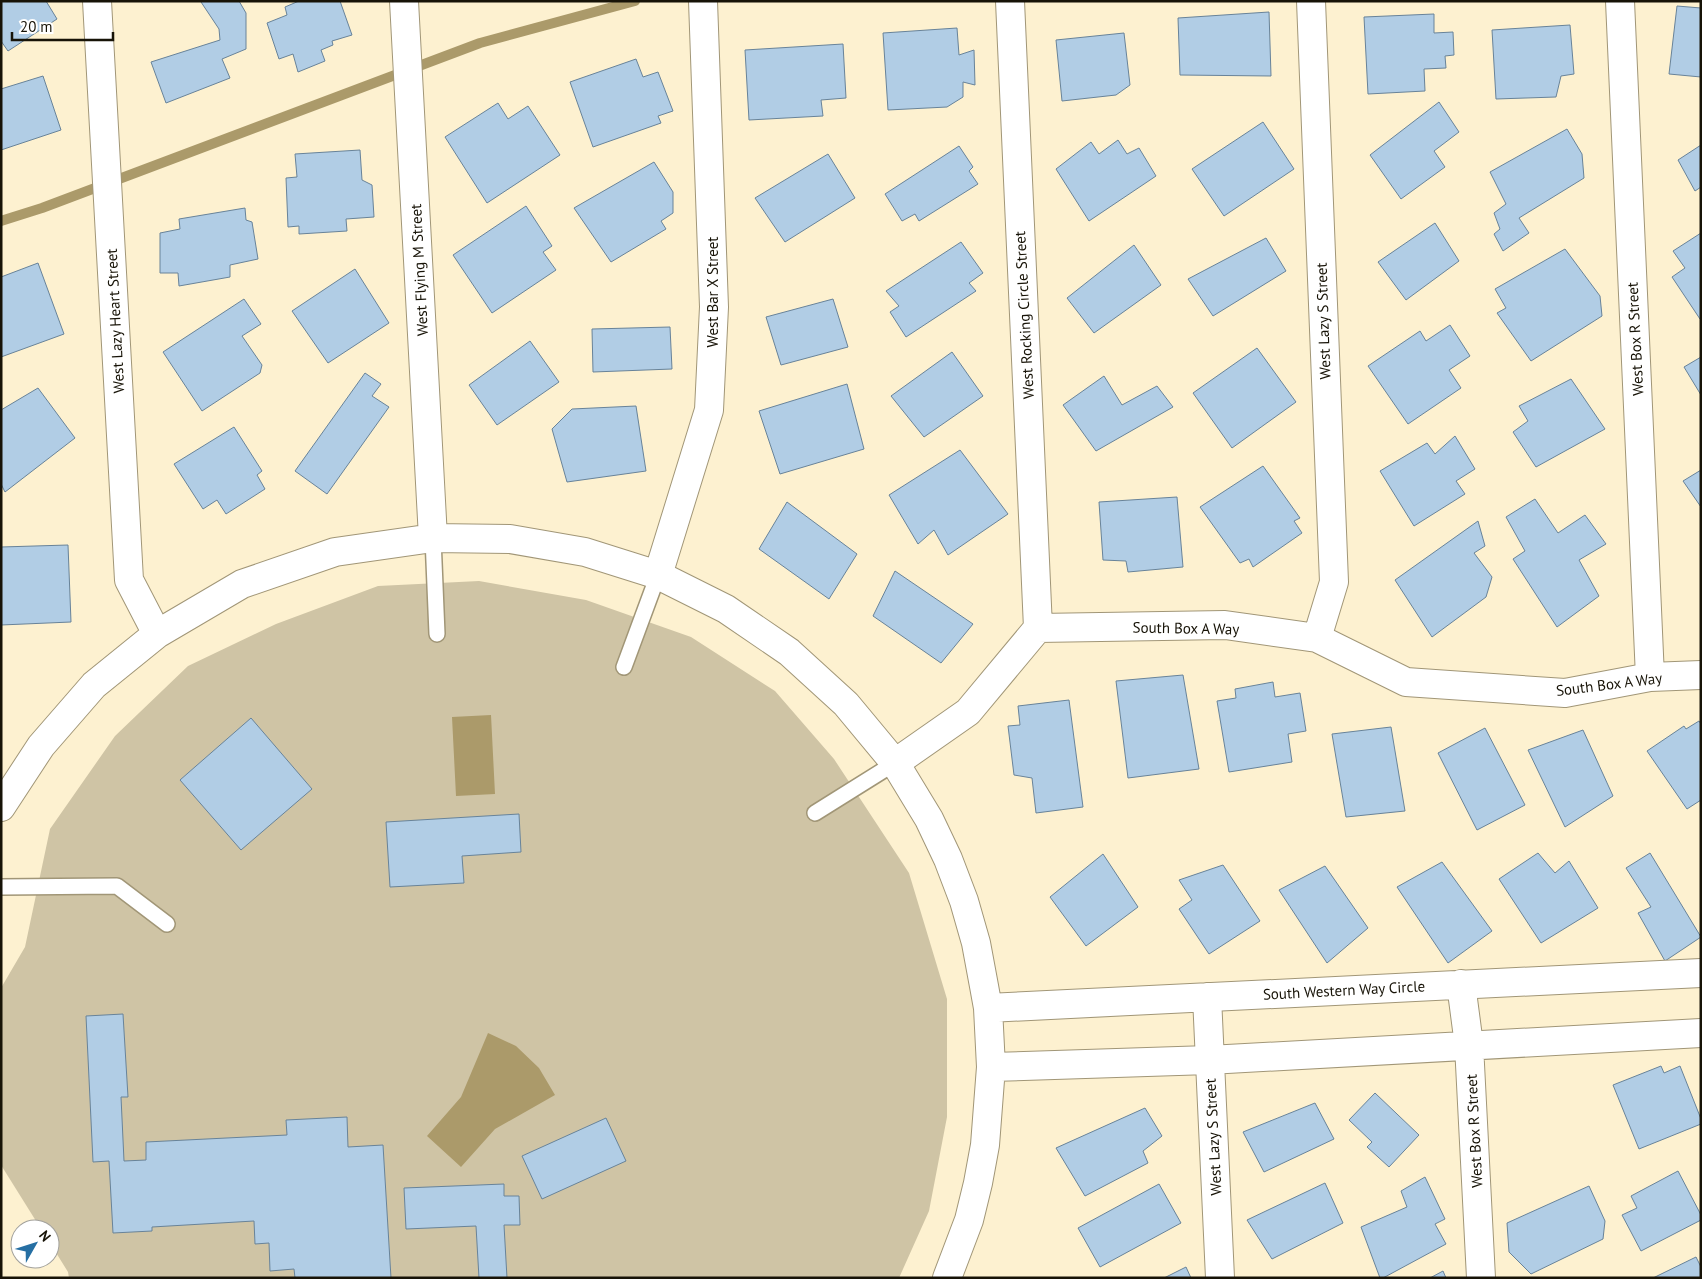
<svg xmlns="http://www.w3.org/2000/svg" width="1702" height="1279" font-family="'PT Sans',sans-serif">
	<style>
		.green { fill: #cfc4a5 }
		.water { fill: #ab9a6a }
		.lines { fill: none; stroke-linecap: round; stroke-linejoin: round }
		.stream { stroke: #ab9a6a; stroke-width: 10 }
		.building { fill: #b1cde5; stroke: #688399 }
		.lane-casing { stroke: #a19677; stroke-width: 18 }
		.street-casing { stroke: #a19677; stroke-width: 30 }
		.lane { stroke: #fff; stroke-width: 15 }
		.street { stroke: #fff; stroke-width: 28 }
		.labels { text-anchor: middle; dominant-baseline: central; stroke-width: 4.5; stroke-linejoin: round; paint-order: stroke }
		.street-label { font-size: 15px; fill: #171307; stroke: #fff }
	</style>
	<rect width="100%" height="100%" fill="#fdf1d0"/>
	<path class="green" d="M479 581 586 600 691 637 775 691 834 759 909 873 947 999V1117L929 1211 899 1278H69L68 1272 50 1243V1229H41L1 1165V988L25 947 50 829 115 736 188 666 276 624 378 586Z"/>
	<path class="water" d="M491 715 495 794 456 796 452 717Z
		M488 1033 516 1046 539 1068 555 1095 495 1129 461 1167 427 1136 461 1097Z"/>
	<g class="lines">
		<path class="stream" d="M1 221 42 208 480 43 635 1"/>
	</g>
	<path class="building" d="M1 1H46L57 19 8 51 1 41Z
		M202 1H239L246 13V49L222 59 230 78 166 103 151 62 220 40 219 29 201 2Z
		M299 1H340L352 35 332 41 333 45 321 50 325 61 298 72 293 54 279 59 267 23 287 15 285 7Z
		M1677 6 1701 8V77L1669 74Z
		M1269 12 1271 76 1180 75 1178 18Z
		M1434 14V33L1453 32 1454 55 1445 56 1446 68 1424 69 1425 91 1368 94 1364 17Z
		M1570 25 1574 74 1561 76 1556 97 1496 99 1492 30Z
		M957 28 959 55 974 50 975 85 963 82V97L947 107 888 110 883 33Z
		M1124 33 1130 85 1116 95 1062 101 1056 40Z
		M843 44 846 98 821 100 823 116 749 120 745 50Z
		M636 59 643 77 658 72 673 111 658 116 661 123 593 147 570 82Z
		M43 76 61 130 1 150V89Z
		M1439 102 1459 132 1434 151 1445 167 1401 199 1370 155Z
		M498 103 508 119 528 106 560 155 487 203 445 137Z
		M1263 122 1294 169 1224 216 1192 169Z
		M1567 129 1582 154 1584 178 1519 218 1529 233 1503 251 1494 234 1500 229 1494 213 1506 204 1490 172Z
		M1118 140 1127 154 1139 148 1156 176 1089 221 1056 169 1091 142 1099 154Z
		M1701 145V187L1695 191 1678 160Z
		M959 146 973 167 969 171 978 184 919 221 915 214 902 221 885 194Z
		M360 150 362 180 372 185 374 217 346 219 347 231 299 234V226L288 227 286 178 297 177 295 154Z
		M828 154 855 198 785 242 755 198Z
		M654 162 673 192V213L661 221 666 229 611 262 574 208Z
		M526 206 552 246 543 252 556 270 492 313 453 255Z
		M245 208 246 220 252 222 258 259 230 265V277L179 286 178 273H160V233L180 229 179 219Z
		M1435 223 1459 261 1406 300 1378 262Z
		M1701 233V319H1700L1672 277 1685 268 1673 251Z
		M1266 238 1286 271 1213 316 1188 279Z
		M961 242 983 273 969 283 976 291 906 337 890 312 899 306 886 291Z
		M1134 245 1161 285 1094 333 1067 298Z
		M1565 249 1600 296 1602 316 1531 361 1497 313 1506 308 1495 289Z
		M38 263 64 334 1 357V277Z
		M355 269 389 323 328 363 292 311Z
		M244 299 261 324 242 336 262 365 260 373 202 411 163 352Z
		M833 299 848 347 781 365 766 317Z
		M1450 325 1470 356 1449 370 1461 388 1408 424 1368 366 1420 331 1426 341Z
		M670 327 672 369 593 372 592 329Z
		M530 341 559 382 497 425 469 385Z
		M1257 348 1296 402 1232 448 1193 393Z
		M952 352 983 396 924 437 891 396Z
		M1701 357V395L1684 367Z
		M365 373 381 384 372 396 389 407 327 494 295 471Z
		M1104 376 1122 405 1157 386 1173 407 1096 451 1063 405Z
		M1571 379 1605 429 1536 467 1513 432 1528 421 1519 406Z
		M847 384 864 449 780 474 759 411Z
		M38 388 75 438 5 492 1 484V410Z
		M636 406 646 471 567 482 552 429 572 409Z
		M234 427 262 471 257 475 265 489 226 514 217 500 203 509 174 464Z
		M1455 436 1475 469 1456 481 1465 494 1414 526 1380 471 1427 443 1435 454Z
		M960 450 1008 514 948 555 934 530 918 544 889 495Z
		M1263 466 1300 518 1294 521 1302 533 1253 567 1249 559 1240 563 1200 507Z
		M1701 470V507L1683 481Z
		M1177 497 1183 567 1128 572 1126 561 1103 560 1099 502Z
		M1535 499 1558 533 1585 515 1606 544 1579 560 1599 596 1557 627 1513 559 1525 551 1506 517Z
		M787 502 857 554 829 599 759 549Z
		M1478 521 1485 546 1474 553 1492 577 1486 597 1432 637 1395 580Z
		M68 545 71 622 1 625V547Z
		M895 571 973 624 941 663 873 616Z
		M1183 675 1199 769 1128 778 1116 681Z
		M1273 682 1275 697 1300 693 1306 731 1288 734 1292 762 1229 772 1217 701 1236 698 1235 689Z
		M1069 700 1083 807 1036 813 1032 778 1014 775 1008 726 1020 725 1018 706Z
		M251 718 312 789 241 850 180 780Z
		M1699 721 1701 724V800L1687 809 1647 751 1684 726 1686 729Z
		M1391 727 1405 811 1346 817 1332 734Z
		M1485 728 1525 805 1477 830 1438 753Z
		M1583 730 1613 796 1565 827 1528 750Z
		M519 814 521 852 462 856 464 883 390 887 386 822Z
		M1538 853 1555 873 1569 861 1598 908 1541 943 1499 879Z
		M1650 853 1701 937 1665 961 1638 913 1651 907 1626 868Z
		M1103 854 1138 907 1086 946 1050 897Z
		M1442 862 1492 931 1448 963 1397 887Z
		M1223 865 1260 921 1209 954 1179 909 1192 900 1179 880Z
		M1325 866 1368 928 1327 963 1279 890Z
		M123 1014 128 1097H121L124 1161 146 1160V1142L287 1135 286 1120 347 1117 348 1147 383 1145 391 1278H295L294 1269 270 1271 269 1243 255 1244 254 1221 152 1227V1231L113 1233 109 1161 93 1162 86 1016Z
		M1661 1066 1664 1073 1680 1066 1701 1119V1124L1639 1149 1613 1085Z
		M1375 1093 1419 1135 1389 1167 1367 1147 1372 1142 1349 1120Z
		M1315 1103 1334 1139 1264 1172 1243 1132Z
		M1145 1108 1162 1136 1143 1151 1148 1163 1085 1196 1056 1148Z
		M606 1118 626 1161 542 1199 522 1156Z
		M1678 1171 1701 1215V1220L1641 1251 1622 1215 1637 1208 1631 1196Z
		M1425 1177 1445 1219 1435 1224 1446 1244 1383 1278H1380L1361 1227 1407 1207 1401 1191Z
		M1325 1183 1343 1223 1272 1259 1247 1220Z
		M504 1184V1196H519L520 1225H504L507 1278H479L476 1226 406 1229 404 1188Z
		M1159 1184 1181 1223 1100 1267 1078 1228Z
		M1589 1186 1605 1221 1603 1239 1531 1274 1509 1252 1507 1223Z
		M1696 1257 1701 1267V1278H1653Z
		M1186 1267 1191 1278H1164Z
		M1443 1271 1446 1278H1430Z"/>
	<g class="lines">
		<g class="lane-casing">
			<path id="lane" d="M433 538 437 634
				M624 667 658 575
				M815 813 895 763
				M1 887 117 886 167 924"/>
		</g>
		<g class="street-casing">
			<path id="street" d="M97 1 129 580 157 634
				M404 1 433 538
				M1010 1 1038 628
				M1311 1 1334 582 1317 638
				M1620 1 1650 677
				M658 575 709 410 714 307 703 1
				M895 763 968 712 1038 628 1225 625 1317 638 1406 682 1565 693 1650 677 1701 675
				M1 807 41 746 94 685 157 634 242 584 335 552 433 538 510 539 585 552 658 575 726 609 789 652 846 704 895 763 929 819 948 859 964 901 976 943 984 986 988 1008 991 1067 985 1145 978 1183 969 1220 947 1278
				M1461 984 1469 1045 1481 1278
				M1207 997 1220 1278
				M988 1008 1701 973
				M991 1067 1209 1060 1701 1033"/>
		</g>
		<use href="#lane" class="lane"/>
		<use href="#street" class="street"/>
	</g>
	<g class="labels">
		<g class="street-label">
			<text transform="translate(419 270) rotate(-93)">West Flying M Street</text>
			<text transform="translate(712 292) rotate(-90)">West Bar X Street</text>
			<text transform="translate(1024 315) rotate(-93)">West Rocking Circle Street</text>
			<text transform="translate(115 321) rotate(-93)">West Lazy Heart Street</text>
			<text transform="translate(1323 321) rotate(-92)">West Lazy S Street</text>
			<text transform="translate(1635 339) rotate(-93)">West Box R Street</text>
			<text transform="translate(1186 628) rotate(1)">South Box A Way</text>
			<text transform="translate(1609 684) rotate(-7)">South Box A Way</text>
			<text transform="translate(1344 990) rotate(-3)">South Western Way Circle</text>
			<text transform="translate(1474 1131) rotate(-93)">West Box R Street</text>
			<text transform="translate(1213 1137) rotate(-93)">West Lazy S Street</text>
		</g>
	</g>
	<rect width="1702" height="1279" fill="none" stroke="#171307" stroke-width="5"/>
	<g transform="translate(35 1244) rotate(51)"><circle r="24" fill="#ffffff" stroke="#a2a19c"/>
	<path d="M0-4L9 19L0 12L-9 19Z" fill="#266fa3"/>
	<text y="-8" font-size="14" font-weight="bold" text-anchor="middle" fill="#171307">N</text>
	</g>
	<path d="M12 32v8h101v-8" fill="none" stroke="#171307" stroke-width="2.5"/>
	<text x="20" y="32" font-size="15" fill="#171307" stroke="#ffffff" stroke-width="4" paint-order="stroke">20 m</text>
</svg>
